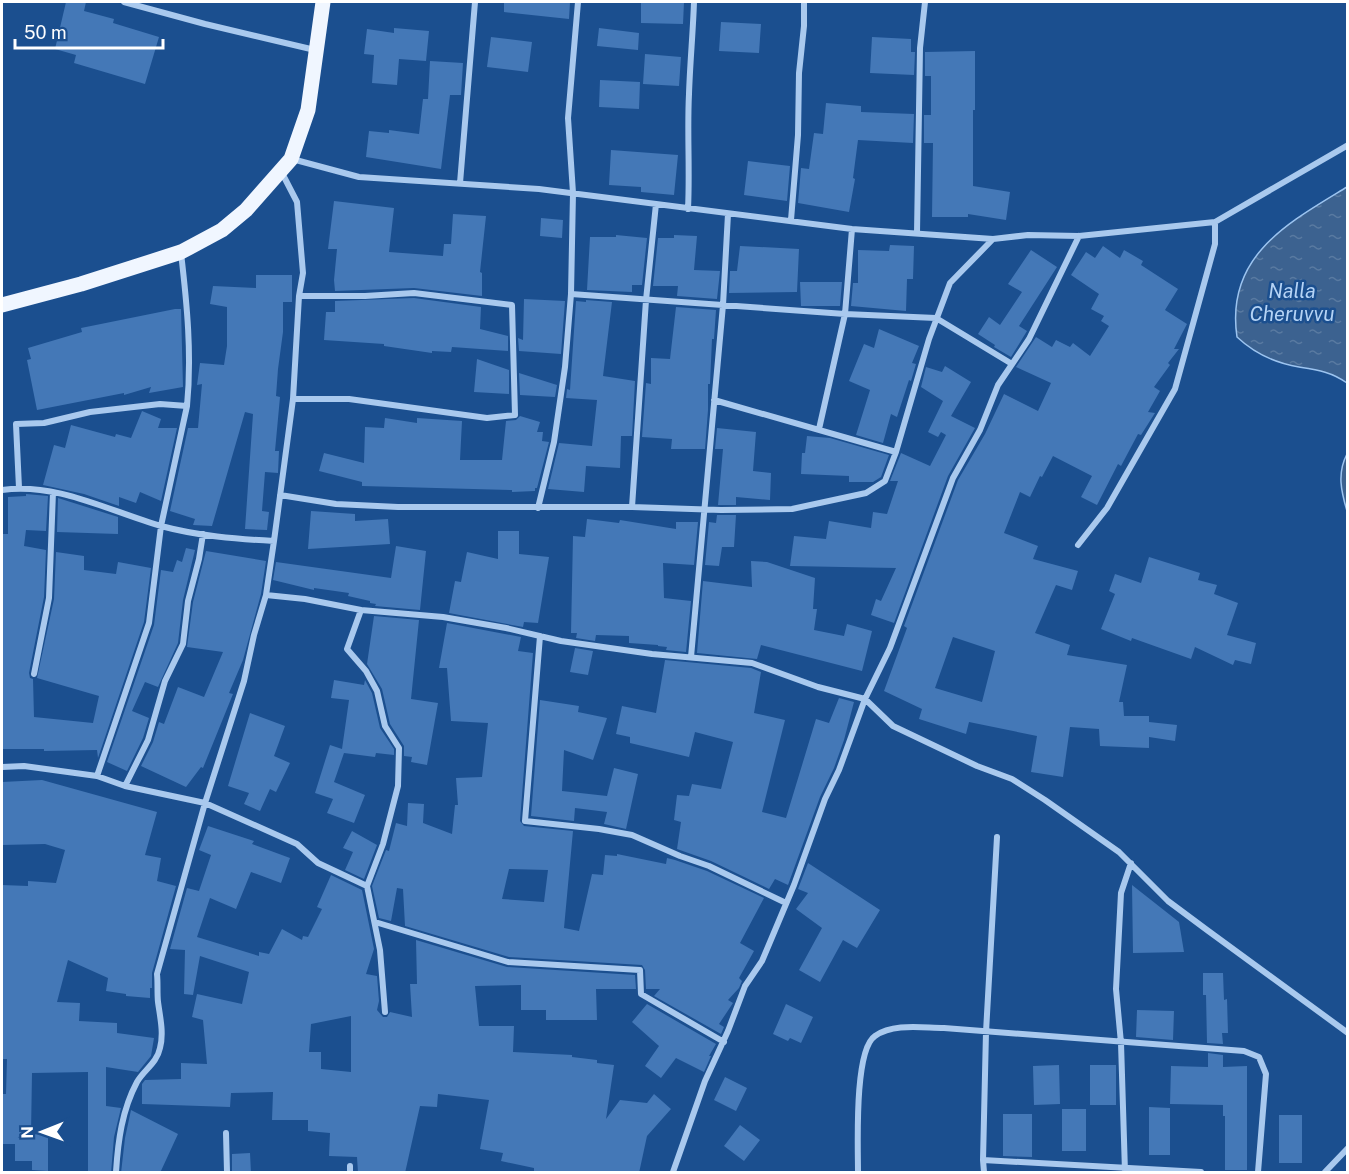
<svg xmlns="http://www.w3.org/2000/svg" width="1349" height="1174" font-family="'Public Sans',sans-serif">
	<style>
		.water { fill: url(#water-ripples); stroke: #9cc4f0; stroke-width: 1.5 }
		.building { fill: #4478b7; fill-rule: evenodd }
		.lines { fill: none; stroke-linecap: round; stroke-linejoin: round }
		.minor { stroke: #a9c9ee; stroke-width: 6 }
		.primary { stroke: #f0f6ff; stroke-width: 15 }
		.labels { text-anchor: middle; dominant-baseline: central; stroke-width: 5; stroke-linejoin: round; paint-order: stroke }
		.water-label { font-size: 20px; font-style: italic; fill: #b5d3f5; stroke: #1b4f8f }
	</style>
	<defs>
		<pattern id="water-ripples" width="26" height="14" patternUnits="userSpaceOnUse" patternTransform="scale(1.5)"><rect width="26" height="14" fill="#3c6290"/><path d="M2 4q2-2 4 0t4 0M15 11q2-2 4 0t4 0" fill="none" stroke="#597aa1"/></pattern>
	</defs>
	<rect width="100%" height="100%" fill="#1b4f8f"/>
	<path class="water" d="M1347 187V383C1332 372 1318 370 1299 367 1275 363 1254 353 1237 337 1225 256 1288 223 1347 187Z
		M1347 454V511C1341 491 1337 473 1347 454Z"/>
	<path class="building" d="M66 2H86L84 11 114 19 113 23 159 37 145 84 74 63 76 55 55 49Z
		M504 2H570L569 19 504 12Z
		M641 2H684L683 24 641 23Z
		M721 22 761 24 759 53 719 51Z
		M394 28 429 31 426 61 399 59 397 85 372 83 374 55 364 54 367 29 394 33Z
		M599 28 639 33 638 50 597 46Z
		M491 37 532 42 528 72 487 67Z
		M872 37 911 39V52H915L914 75 870 73Z
		M975 51V110H973V186L1010 192 1006 220 968 214V217H932L933 143H924V115H931V76H925V52Z
		M645 54 681 57 679 86 643 84Z
		M430 61 463 63 461 95H450L441 169 366 157 369 131 389 133V130L419 134 423 99H428Z
		M600 80 640 82 639 109 599 107Z
		M826 103 861 106V112L914 114 913 143 858 140 853 178 855 179 849 212 798 203 801 168 809 169 814 133 823 134Z
		M611 150 678 155 674 195 641 192V187L609 185Z
		M748 161 790 166 787 201 744 195Z
		M334 201 394 208 389 252 443 256 444 244H451L453 214 486 216 480 272 482 273V296L414 288 335 291 334 280 337 249H328Z
		M541 218 563 220 562 238 540 236Z
		M616 235 647 238 642 285H632V292L587 290 590 237H616Z
		M674 235 697 236 694 270 720 271 717 299 677 296 678 286H653L658 238H674Z
		M890 245 914 246 913 279H907L906 311 851 306 853 283H858V250L889 251Z
		M740 246 799 249 797 292 729 293 730 271H737Z
		M1103 246 1120 258 1124 250 1143 261 1141 265 1178 289 1165 310 1187 324 1174 349H1179L1168 363 1170 365 1154 387 1160 391 1148 412 1155 413 1141 435 1138 434 1121 466 1118 464 1097 505 1081 497 1092 476 1053 456 1042 477 1040 476 1030 497 1020 492 1004 533 1038 546 1033 559 1078 571 1072 590 1056 585 1035 633 1070 645 1067 655 1127 665 1119 702H1123L1124 716H1149V722L1177 725 1175 741 1149 737V748L1100 746 1099 729 1070 727 1063 777 1031 772 1037 736 969 722 966 734 919 719 922 709 884 691 907 628 904 626 958 480 985 434 1004 394 1038 411 1051 383 1016 367 1036 337 1052 347 1056 340 1070 347 1073 343 1090 356 1109 326 1101 321 1104 316 1091 309 1099 294 1071 275 1086 252 1095 258ZM953 637 995 651 982 702 935 688Z
		M1031 250 1057 267 1019 326 1027 331 1011 357 994 347 995 345 978 334 989 317 1000 325 1022 292 1008 284Z
		M256 275H292V302H283V332L278 369 276 396 280 397 275 451H279L278 473 265 472 262 511 269 512 267 530 245 529 253 414 245 412 212 526 193 525 195 519 170 511 188 428H198L202 384 197 385 200 363 224 365 227 346V307L210 304 213 286 256 288Z
		M800 282H842L840 306H801Z
		M414 298 481 307 480 329 508 336V351L452 347 451 352 432 351V353L384 346V344L324 340 326 312H335V301Z
		M524 299 565 301 561 354 519 351 518 338 523 340Z
		M586 300 612 302 603 376 635 381 632 436H621L620 468 586 466 584 492 548 489 559 443 592 446 597 400 566 398 567 389 570 390 576 301 586 302Z
		M676 307 716 310 714 339H712L710 384H708V410L705 449H671L672 439 642 437 646 383 651 384V358L670 359Z
		M175 309H181L183 387 149 393 151 387 124 395V393L37 410 27 360 31 359 28 348 82 332 81 328Z
		M879 329 919 346 912 363 916 364 911 381 909 380 897 417 891 414 883 443 856 435 870 390 849 381 864 344 874 348Z
		M477 359 509 370V394L474 392Z
		M945 366 971 382 951 416 975 428 948 476 894 623 871 615 876 599 881 601 896 568 790 566 794 536 826 539 829 521 871 528 873 512 887 514 898 481H890L901 453 930 466 946 435 941 432 938 437 928 432 943 401 921 387 926 367 942 372Z
		M519 373 557 385 555 397 520 395Z
		M142 411 161 419 158 428H177L161 501 140 492 136 503 119 497V506L84 494 43 485 54 445 65 448 71 425 115 437 116 434 131 438Z
		M520 416 540 422 537 432H543L542 441 549 442 537 488H535V491L512 492V490L362 486V482L319 471 324 453 364 463 365 427 384 428 385 418 417 423V418L462 421 460 460H502L506 421 516 420Z
		M717 428 756 432 753 471 771 473 770 500 736 497V505H718L723 449H715Z
		M807 436 830 438 889 455 881 477 873 482H849V476L801 474 802 453H805Z
		M26 494 48 496 46 531 26 530 24 546 46 550 44 597 29 673 30 678 33 679 34 717 93 723 99 696 37 678 54 599 56 552 84 556V570L116 574 118 562 151 568 144 622 98 758 97 750 44 751V749H2V534H8V497L26 496Z
		M58 498 118 517V534L57 532Z
		M311 511 355 514V521L388 519 390 544 308 549Z
		M717 515H736L734 547H722L719 566 705 565 709 522 716 523Z
		M587 519 619 523 620 520 676 529V522H698L694 565 663 563 664 598 691 601 686 652 666 650 667 647 658 646V645L629 643V636L596 635 595 641 576 638 577 633H571L573 536 585 537Z
		M498 531H519V554L549 557 538 623 524 622 523 627 449 613 455 581 461 582 467 552 498 559Z
		M396 546 426 551 420 610 375 606 376 604 370 603V601L348 596 349 593 314 588V590L273 580 276 562 391 578Z
		M186 548 195 550 183 600 178 643 158 687 145 682 132 711 149 718 143 738 127 771 107 762 154 625 161 570 173 572 177 560 182 562Z
		M206 551 266 561 261 594 243 660 229 693 233 694 203 768 201 767 186 787 141 766 153 742 159 722 164 724 178 687 204 697 223 652 187 647 193 602Z
		M1149 557 1200 573 1198 580 1217 585 1214 594 1238 603 1227 635 1256 643 1251 664 1235 660 1233 665 1195 647 1191 659 1132 638 1131 641 1101 629 1115 594 1109 591 1115 574 1141 583Z
		M751 561 767 562 815 578 813 609H817L814 630 844 636 847 624 872 631 862 671 761 645 757 659 697 653 703 581 752 587Z
		M374 616 419 620 411 699 438 703 427 765 411 762 412 757 404 756V746L390 724 382 689 367 664Z
		M447 623 521 637 518 651 533 653 520 821 524 826 573 831 564 928 579 931 592 874 603 875 605 855 617 856V854L666 864 667 858 675 860 707 871 764 898 740 943 754 951 739 978 742 981 739 988 728 1000 733 1003 719 1024 724 1027 721 1034 654 996 660 989H646L645 970 642 965 509 957 405 926 403 889 397 888 391 921 379 918 372 886 386 850 389 851 396 823 407 826 408 803 424 804 423 823 452 834 455 805H458L456 778 482 777 488 723 451 721 447 668H439ZM509 869 548 870 544 902 502 899Z
		M575 648 593 651 588 675 570 672Z
		M665 660 751 668 761 672 754 713 785 720 762 812 786 818 816 719 829 723 839 698 854 702 844 740 834 768 820 797 788 885 775 879 769 889 711 861 677 849 681 822 674 820 677 795 689 796 692 784 721 789 733 742 695 732 689 757 630 743V737L616 734 622 706 656 713Z
		M334 680 364 685 365 680 372 693 380 728 394 749V755L376 753 375 757 344 753 334 782 365 795 354 823 327 813 333 799 315 793 330 745 342 749 349 700 331 698Z
		M540 700 579 706 578 712 607 718 593 760 564 750 562 791 607 796 614 768 638 774 626 829 604 824 607 812 575 808 574 821 531 816Z
		M250 713 285 726 274 756 290 763 276 792 270 789 260 811 244 804 249 793 228 786Z
		M42 780 157 812 145 855 161 858 157 881 176 886 152 973V988H150V998L126 996V994L106 991 108 978 68 960 57 1002 80 1003 79 1021 117 1023V1033L154 1038 151 1056 138 1072 106 1067V1106L121 1108 114 1137 111 1173H88V1072L32 1073 31 1134 48 1135V1171L32 1170V1161H15V1144H2V1094H6L7 1059H2V885L28 886V881L56 883 65 850 45 844 2 845V782Z
		M208 826 254 841 252 844 290 858 281 883 251 872 236 909 210 898 197 937 259 956V952L269 954 282 929 302 940 303 936 308 937 322 909 317 907 331 875 362 890 374 949 366 974 377 976 379 1001 377 1010 383 1017H387L390 1012 412 1017 410 984H417L416 940 507 967 635 975 636 989H596L597 1020H546V1010H521V985L475 986 479 1026H514L513 1052 572 1055V1057L597 1060V1063L614 1065 606 1119 620 1100 647 1103 654 1094 671 1109 647 1136 639 1173H534V1168L501 1161 503 1153 480 1149 489 1100 438 1094 437 1107 420 1106 405 1173H358L357 1157 329 1156 330 1133 308 1131V1120H272L273 1092 231 1093 230 1107 142 1104V1084L145 1080 181 1079V1063L207 1064 203 1020 192 1017 197 994 242 1004 249 972 200 956 193 995 184 994 185 950 170 949 187 888 199 891 211 855 199 850ZM351 1016V1072L321 1069V1052H309L311 1024Z
		M352 831 377 845 364 879 345 870 353 852 343 848Z
		M808 863 880 910 857 948 843 940 820 982 799 970 822 928 796 909 808 893 798 889Z
		M1132 885 1179 922 1184 952 1133 953Z
		M1203 973H1223L1224 1000 1227 999 1228 1033H1222L1223 1044 1207 1043 1206 995H1203Z
		M647 1004 716 1044 709 1056H711L704 1072 676 1058 661 1078 645 1066 659 1046 632 1022Z
		M786 1004 813 1017 801 1043 790 1038 788 1041 773 1034Z
		M1137 1010 1174 1011 1173 1040 1136 1037Z
		M1208 1053 1223 1055V1067L1247 1066V1170H1225V1116H1223V1105L1170 1104 1171 1066 1208 1067Z
		M1059 1065 1060 1104 1034 1105 1033 1066Z
		M1090 1065H1116V1105H1090Z
		M725 1077 747 1088 736 1111 714 1100Z
		M1149 1107 1170 1108V1155H1149Z
		M1062 1109H1086V1151H1062Z
		M131 1110 178 1134 160 1173H121L125 1138Z
		M1003 1114H1032V1157L1003 1156Z
		M1279 1115H1302V1163H1279Z
		M740 1125 760 1140 744 1161 724 1146Z
		M250 1153 251 1173H232V1154Z"/>
	<g class="lines">
		<path class="minor" d="M124 2 205 24 315 50
			M292 159 359 177 539 189 852 229 993 239
			M460 183 475 2
			M688 209C690 170 687 132 689 94 690 63 693 32 694 2
			M791 220 798 135 799 73 804 26V2
			M917 233 920 48 925 2
			M571 294 845 314 936 318 1012 364
			M293 399H349L487 418 515 415 512 305 414 293 365 296H299
			M714 400 896 452
			M819 429 845 314 852 229
			M19 488 16 424 44 423 90 412 160 404 187 406C192 355 187 304 181 253
			M2 490C56 482 109 511 161 526 198 536 236 539 274 541L266 595
			M280 495 336 504 398 507H632L721 510 792 509 866 493 885 481 896 452 929 339 950 283 993 239 1028 235 1079 236 1215 222 1348 145
			M632 507 646 300 656 204
			M538 508 554 442 565 367 571 294 573 193 568 118 578 2
			M274 541 293 399 299 296 303 273 297 202 282 173
			M1078 545 1107 508 1175 389 1215 244V222
			M361 610 443 617 506 628 561 641 652 654 752 663 818 687 865 699 893 726 977 766 1012 779 1045 800 1119 852 1168 901 1207 930 1348 1033
			M540 636 525 821 599 829 632 835 680 856 709 866 786 903
			M691 657 723 305 728 214
			M34 674 49 598 53 492
			M2 767 24 766 97 776 125 786 205 803 297 844 318 863 367 886 380 950 385 1012
			M97 776 149 623 161 526 187 406
			M125 786 148 740 165 681 183 644 188 601 199 559 203 534
			M375 922 508 962 640 970 641 994 724 1042
			M226 1133 227 1172
			M983 1160 986 1032 997 837
			M116 1172C118 1141 122 1110 137 1082 144 1070 157 1063 160 1048 164 1033 160 1017 158 1002 157 992 158 983 157 974L205 803 244 681 254 635 266 595 305 599 361 610 347 649 366 671 377 691 385 726 399 748 398 786 383 844 367 886
			M350 1172V1166
			M673 1172 705 1081 728 1031 745 986 762 961 794 885 825 799 839 770 865 699 890 648 953 478 980 430 998 385 1029 339 1079 236
			M858 1172C858 1146 854 1050 875 1036 894 1023 922 1028 944 1028L1244 1051 1259 1057 1266 1074 1258 1172
			M984 1172 983 1160 1201 1172
			M1125 1172 1121 1043 1116 989 1121 893 1131 863
			M1325 1172 1348 1148"/>
		<path class="primary" d="M2 305 81 284 181 252 222 230 246 210 291 159 308 110 323 2"/>
	</g>
	<g class="labels">
		<g class="water-label">
			<text x="1292" y="291">Nalla<tspan x="1292" dy="23">Cheruvvu</tspan></text>
		</g>
	</g>
	<rect width="1349" height="1174" fill="none" stroke="#ffffff" stroke-width="6"/>
	<g transform="translate(42 1132) rotate(269)" stroke="#1b4f8f" stroke-width="4.5" paint-order="stroke">
	<path d="M0-4.5L10 22L0 15L-10 22Z" fill="#ffffff"/>
	<text y="-9" font-size="16" font-weight="bold" text-anchor="middle" fill="#ffffff">N</text>
	</g>
	<path d="M15 39v9h148v-9" fill="none" stroke="#ffffff" stroke-width="3"/>
	<text x="24" y="39" font-size="18" fill="#ffffff" stroke="#1b4f8f" stroke-width="4.5" paint-order="stroke">50 m</text>
</svg>
